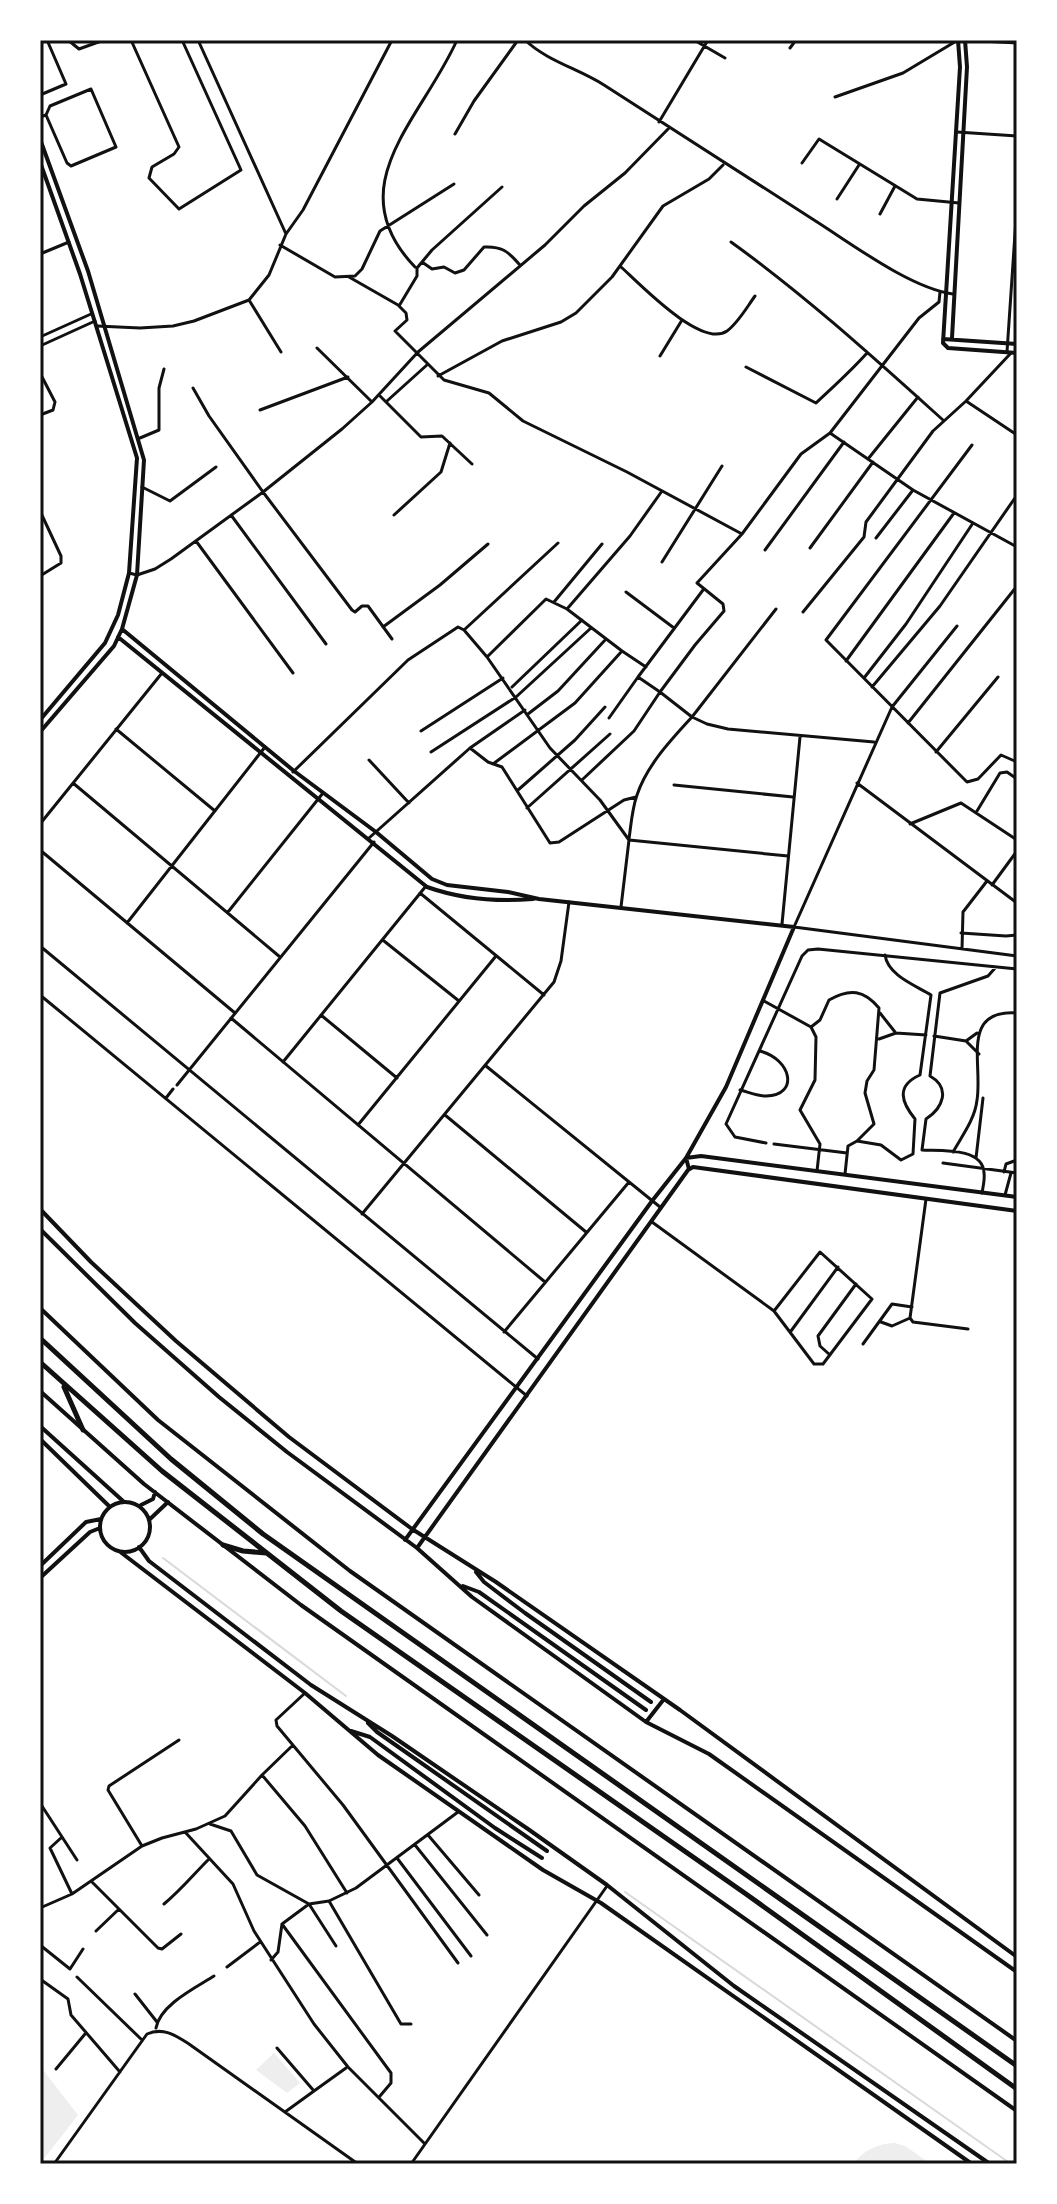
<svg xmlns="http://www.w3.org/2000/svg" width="1057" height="2204" font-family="'Titillium Web',sans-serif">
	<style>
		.green { fill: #eee }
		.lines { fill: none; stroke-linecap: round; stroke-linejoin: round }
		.stream { stroke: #d9d9d9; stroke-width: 2 }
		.minor { stroke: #111; stroke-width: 3 }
		.tertiary { stroke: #111; stroke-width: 4 }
		.trunk { stroke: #111; stroke-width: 5 }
		.neatline { fill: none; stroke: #111; stroke-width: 3 }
	</style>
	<rect width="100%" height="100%" fill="#fff"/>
	<path class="green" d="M274 2053 300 2083 287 2093 256 2070Z
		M40 2066 78 2115 43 2160 40 2159Z
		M895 2143 905 2146 931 2164H854C864 2149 878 2144 895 2143Z"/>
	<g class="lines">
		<path class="stream" d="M163 1558 346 1696
			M625 1892 1011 2164"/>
		<path class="minor" d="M68 40 79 49 104 40
			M131 40 179 147 174 154 152 167 149 178 179 209 241 170 182 40
			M198 40 286 234
			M525 40C547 61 579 69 604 85 674 130 744 175 814 220 852 244 910 288 953 294
			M694 40 725 58
			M965 40 1017 43
			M790 48 796 40
			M40 95 66 84 47 40
			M835 97 903 73 958 40
			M40 117 46 115 50 106 91 89 116 147 71 166 67 163 46 115
			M659 122 708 40
			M957 132 1017 136
			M455 134 474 101 518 40
			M802 163 819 139 917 199 959 203
			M502 187 432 250 417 268V276L399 306 406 313 407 320 395 331 444 380 489 393 523 421 627 472 742 534 801 454 830 433 919 318 939 302 940 292
			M837 199 859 165
			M880 214 895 186
			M731 242C806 296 874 358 943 420
			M280 245 335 277 355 276 362 269 380 231 454 184
			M40 254 69 242
			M422 262 432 269 444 267 455 273 464 270 484 247C501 246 508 251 519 264
			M620 266C638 282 701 349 727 331 738 323 747 307 755 296
			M415 267C337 186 422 119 457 40
			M349 277 398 305
			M249 300 281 352
			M97 326 140 328 173 326 194 321 249 300 269 275 286 234 303 210 392 40
			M40 337 91 314
			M40 346 95 321
			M317 348 372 402
			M1007 352 1017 204
			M660 356 682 320
			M746 367 816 403C833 387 851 371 867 353
			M40 373 55 402 53 410 40 415
			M438 376 502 341 561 322 576 313 612 277 663 206 709 179 723 165
			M193 388 209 416 263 492 352 610 355 612 362 606H368L392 639
			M379 395 421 437 442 436 472 464
			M387 401 428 364
			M966 401 1017 435
			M260 410 348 377
			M830 433 913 490 1017 547
			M140 438 159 430V388L164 369
			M972 445 826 640 967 782 978 779 1001 755 1017 762
			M868 459 918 397
			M142 487 170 501 216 467
			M40 511 61 556V563L40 576
			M231 515 326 644
			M394 515 441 472 450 443
			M876 538 913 490
			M196 541 293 673
			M810 548 873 462
			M765 550 844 442
			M662 562 722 466
			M129 573 137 575 155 569 171 559 263 492 342 429 372 402 418 352 545 245 584 206 625 173 669 128
			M626 592 674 628
			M554 602 602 544
			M567 609 630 536 662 491
			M776 609 692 717 707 724 728 729 874 742
			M803 612 864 537 866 522 933 431 966 401 1011 353
			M957 626 892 707 794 927 1017 956
			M383 627 440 585 488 544
			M464 630 558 543
			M487 657 546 599 567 609 622 651
			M846 661 954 513
			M864 678 906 624 973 523
			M512 687 582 620
			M872 687 940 606 1017 495
			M528 714 558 691 606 639
			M609 718 638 677
			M908 723 1017 586
			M116 729 215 811
			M421 731 503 678
			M470 748 488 762 502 767 550 843 559 842 624 800 636 797
			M431 752 516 697 591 628
			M936 752 998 677
			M369 760 409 803
			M493 764 575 703 622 651 646 667
			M293 772 408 660 458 627 464 630 487 657 550 748 600 800 629 840
			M583 779 634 731 660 692 638 677 703 590
			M73 783 280 957
			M857 783 1017 903
			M674 785 793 797
			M518 790 575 740 605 707
			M527 808 610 734
			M977 811 1000 773 1007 772 1017 779
			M40 824 162 673
			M910 824 961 803 1017 840
			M369 838 470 748 525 710
			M629 839C631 825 632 809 637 795 647 765 671 740 692 717L660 692 695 645 724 611 723 604 697 583 742 534
			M40 850 235 1013
			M992 885 1017 851
			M420 893 544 995
			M621 907 629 840 788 856
			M228 912 323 793
			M127 923 265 747
			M782 924 800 737
			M961 933 1006 936 1017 935
			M384 941 459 1001
			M40 946 538 1359
			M962 949 963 912 987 881
			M40 995 527 1396
			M764 1001 811 1027 816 1037 815 1080 800 1110 820 1144 817 1171
			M880 1013 895 1032
			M321 1015 397 1078
			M231 1018 545 1282
			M811 1027 820 1020 829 1000C850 988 864 990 879 1008L874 1070 867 1081 865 1093 874 1124 857 1141 848 1146 845 1174
			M977 1033 966 1041 979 1054
			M934 1036 966 1041
			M879 1039 896 1033 926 1035
			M283 1062 426 886
			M486 1066 660 1207
			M177 1085 374 842
			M740 1090C748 1092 757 1096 766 1096 800 1095 791 1059 760 1051
			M166 1098 173 1089
			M445 1115 586 1232
			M358 1125 496 956
			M857 1141 881 1145 901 1160 913 1154 915 1119C902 1103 895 1086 920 1075L931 995C917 986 888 976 885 955
			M766 1143 735 1137 726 1124 802 956 808 950 818 949 1017 969
			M774 1144 847 1153
			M953 1152C962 1136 975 1119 977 1100 983 1064 960 1009 1017 1013
			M976 1158 983 1098
			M943 1163 1017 1173
			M1004 1172 1006 1164 1017 1160
			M982 1193C983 1187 985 1179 984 1173 983 1147 940 1151 922 1150L926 1119C943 1108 951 1088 930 1076L940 993 988 976 996 967
			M1005 1195 1011 1173
			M926 1199 910 1318 913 1322 968 1329
			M362 1214 554 982 561 961 569 902
			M652 1222 774 1311 814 1364H823L872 1299 820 1252 774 1311
			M881 1322 892 1326 910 1318
			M791 1331 838 1267
			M504 1332 629 1182
			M863 1344 892 1304 912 1307
			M830 1355 820 1346 818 1336 856 1284
			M305 1693 276 1720 277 1726 343 1805 458 1963
			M262 1775 305 1826 347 1893
			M40 1803 77 1860
			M210 1824 231 1831 257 1875 309 1904 329 1901 356 1888 458 1812
			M185 1832 233 1884 254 1931 314 2024 348 2067 425 2144
			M428 1835 479 1895
			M62 1837 50 1848 72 1894
			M415 1845 487 1935
			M142 1846 108 1790 109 1786 179 1740
			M397 1858 471 1956
			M91 1881 158 1948 162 1949 181 1934
			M329 1901 401 2024H411
			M164 1904C181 1890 193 1875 208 1860
			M309 1904 336 1946
			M40 1908 72 1894 142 1846 162 1838 196 1829 225 1816 262 1775 293 1745
			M282 1924 391 2073V2083L380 2096
			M96 1931 119 1909
			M40 1945 70 1969 83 1949
			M271 1960 278 1952 282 1924 309 1904
			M227 1967 260 1942
			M77 1977 142 2040
			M40 1979 68 1999 71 2015 120 2072
			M135 1994 157 2022
			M156 2028C160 2005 195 1988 214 1976
			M277 2048 314 2091 346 2068
			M56 2069 85 2034
			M285 2112 314 2091
			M54 2164 147 2034C163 2027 175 2035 189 2044L358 2164
			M411 2164 607 1886"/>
		<path class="tertiary" d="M958 40 960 67 943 343 948 348 1017 353
			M40 139 88 271 144 460 137 575 122 629 114 646 40 732
			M40 162 80 274 137 458 129 573 118 615 105 643 40 720
			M952 338 967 67 965 40
			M943 339 1017 344
			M122 629 294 771 376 832 432 879 447 885 508 892 539 899 794 927 726 1087 686 1158 689 1169
			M118 637 427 887C461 899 497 902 533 899
			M40 1209 91 1262 176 1341 289 1437 412 1529 496 1582 680 1710 1017 1957
			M40 1229 135 1323 219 1397 287 1452 417 1548 472 1597 646 1722 709 1754 1017 1972
			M40 1308 158 1420 350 1571 1017 2041
			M40 1391 144 1484 301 1605 1017 2111
			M40 1426 123 1501
			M40 1439 110 1507
			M100 1527a25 25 0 1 1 50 0a25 25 0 1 1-50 0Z
			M141 1505 153 1499 155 1492
			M149 1520 168 1502
			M405 1540 652 1201 686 1158 701 1156 1017 1197
			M139 1547 149 1561 311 1685 392 1736 528 1829 607 1885 734 1986 990 2164
			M417 1548 688 1170 693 1167 1017 1211
			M119 1551 305 1693 378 1755 543 1870 601 1903 972 2164
			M40 1566 86 1522 101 1519
			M476 1572 484 1582 525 1613 651 1702
			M40 1578 90 1532 100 1528
			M463 1586 479 1592 646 1710
			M646 1722 664 1699
			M368 1723 377 1732 547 1851
			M351 1731 370 1737 495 1828 542 1858"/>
		<path class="trunk" d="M40 1338 171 1459 263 1534 1017 2066
			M40 1362 162 1471 341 1611 746 1894 1017 2089
			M64 1387 83 1430
			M223 1545 243 1551 266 1553"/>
	</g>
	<rect width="1057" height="2204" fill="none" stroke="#ffffff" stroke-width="84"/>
	<rect x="42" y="42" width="973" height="2120" class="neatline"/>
</svg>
